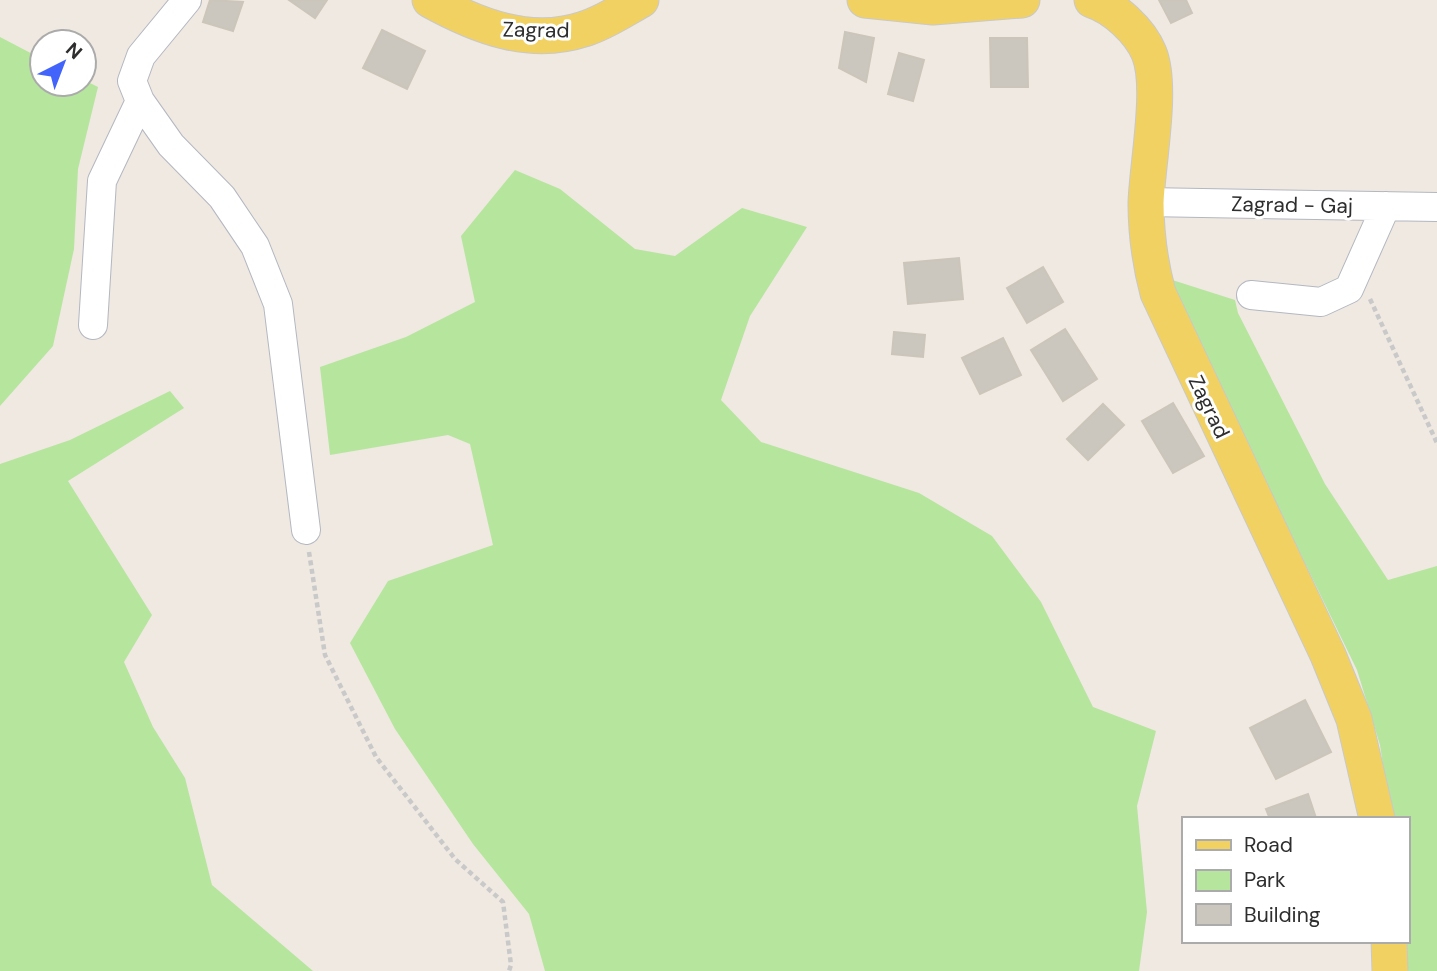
<svg xmlns="http://www.w3.org/2000/svg" width="1437" height="971" font-family="'DM Sans',sans-serif">
	<style>
		.green { fill: #b6e59e }
		.building { fill: #cbc7bf; stroke: #cbc5ba; stroke-width: 2 }
		.lines { fill: none; stroke-linecap: round; stroke-linejoin: round }
		.minor-casing { stroke: #b4b7c1; stroke-width: 30 }
		.major-casing { stroke: #c9c9c9; stroke-width: 37 }
		.path { stroke: #c9c9c9; stroke-width: 4.5; stroke-dasharray: 5 3.5; stroke-linecap: butt }
		.minor { stroke: #fff; stroke-width: 28 }
		.major { stroke: #f2d163; stroke-width: 35 }
		.labels { text-anchor: middle; dominant-baseline: central; stroke-width: 6; stroke-linejoin: round; paint-order: stroke }
		.street-label { font-size: 21px; fill: #2e2e2e; stroke: #fff }
	</style>
	<rect width="100%" height="100%" fill="#efe9e1"/>
	<path class="green" d="M0 37 42 59V84H84V80L98 87 78 169 74 249 53 346 0 406Z
		M515 170 560 189 635 249 675 256 742 208 807 227 750 316 721 400 761 442 919 493 992 536 1041 602 1093 707 1156 731 1137 806 1147 912 1139 971H545L529 914 473 844 395 729 350 643 388 581 493 545 470 444 448 435 330 455 320 367 406 337 475 302 461 236Z
		M1166 278 1235 300 1238 313 1325 484 1388 580 1437 566V971H1405L1403 941H1407V819H1391L1380 745 1357 670Z
		M170 391 184 408 68 481 152 615 124 662 153 727 185 778 212 885 313 971H0V464L70 440Z"/>
	<path class="building" d="M210 0 243 2 233 31 203 22Z
		M289 0H327L315 18Z
		M1159 0H1186L1192 13 1171 23Z
		M382 30 425 51 407 89 363 68Z
		M845 32 874 38 866 82 839 68Z
		M990 38H1027L1028 87H991Z
		M899 53 924 60 913 101 888 94Z
		M959 258 963 299 908 304 904 263Z
		M1043 267 1063 302 1027 323 1007 288Z
		M1065 329 1097 379 1063 401 1031 350Z
		M894 332 925 335 923 357 892 354Z
		M1003 338 1021 375 980 394 962 358Z
		M1173 403 1204 456 1173 473 1142 421Z
		M1103 404 1124 425 1088 460 1067 439Z
		M1305 700 1331 752 1276 779 1250 728Z
		M1308 794 1316 818 1270 819 1266 809Z"/>
	<g class="lines">
		<g class="minor-casing">
			<path id="minor" d="M187 0 141 56 132 81 140 101 171 145 222 197 255 246 278 304 306 530
				M1146 202 1437 207
				M1251 295 1321 302 1349 289 1386 206
				M93 325 102 181 140 101"/>
		</g>
		<g class="major-casing">
			<path id="major" d="M430 0C477 26 530 47 584 29 604 23 623 10 641 0
				M865 0 933 7 1022 0
				M1092 0C1114 7 1140 31 1149 53 1163 87 1147 165 1146 203 1146 235 1150 263 1158 293L1328 655 1354 719 1377 819
				M1389 941 1390 971"/>
		</g>
		<path class="path" d="M1370 299 1437 443
			M309 552 325 655 376 757 455 859 503 902 511 965 509 971"/>
		<use href="#minor" class="minor"/>
		<use href="#major" class="major"/>
	</g>
	<g class="labels">
		<g class="street-label">
			<text transform="translate(536 30) rotate(1)">Zagrad</text>
			<text transform="translate(1292 205) rotate(1)">Zagrad - Gaj</text>
			<text transform="translate(1209 407) rotate(64)">Zagrad</text>
		</g>
	</g>
	<rect x="1182" y="817" width="228" height="126" fill="#ffffff" stroke="#ababab" stroke-width="2"/>
	<rect x="1196" y="840" width="35" height="10" fill="#f2d163" stroke="#ababab" stroke-width="2"/>
	<text x="1244" y="852" font-size="21" fill="#2e2e2e">Road</text>
	<rect x="1196" y="870" width="35" height="21" fill="#b6e59e" stroke="#ababab" stroke-width="2"/>
	<text x="1244" y="887" font-size="21" fill="#2e2e2e">Park</text>
	<rect x="1196" y="904" width="35" height="21" fill="#cbc7bf" stroke="#ababab" stroke-width="2"/>
	<text x="1244" y="922" font-size="21" fill="#2e2e2e">Building</text>
	<g transform="translate(63 63) rotate(42)"><circle r="33" fill="#ffffff" stroke="#ababab" stroke-width="2"/>
	<path d="M0-5L12 26L0 18L-12 26Z" fill="#4264fb"/>
	<text y="-10" font-size="19" font-weight="bold" text-anchor="middle" fill="#2e2e2e">N</text>
	</g>
</svg>
